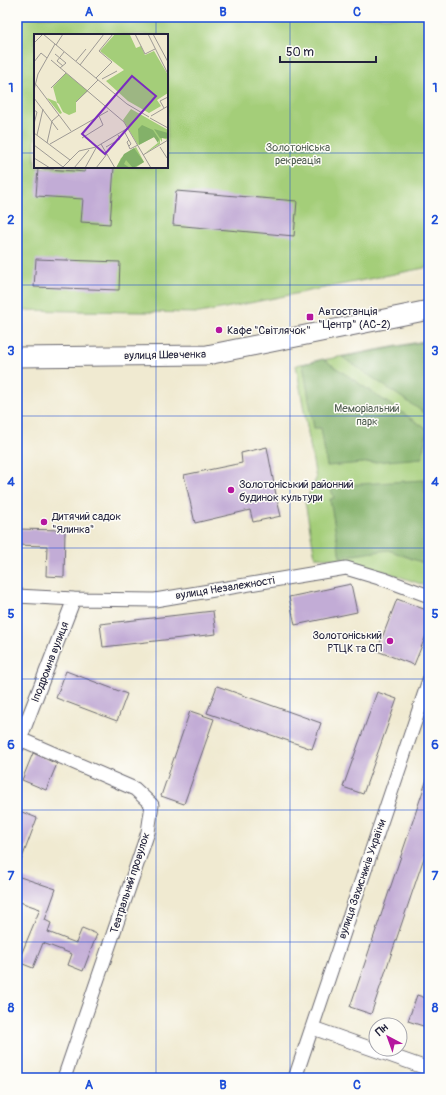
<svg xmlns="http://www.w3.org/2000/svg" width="446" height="1095" font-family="Pangolin,sans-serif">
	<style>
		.green { fill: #a4ce79; stroke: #63785a; fill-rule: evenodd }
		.forest { fill: #83b169; stroke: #526a52 }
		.building { fill: #c2acd6 }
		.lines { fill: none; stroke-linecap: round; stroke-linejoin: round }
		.minor-casing { stroke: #6a6870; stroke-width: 15 }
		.secondary-casing { stroke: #6a6870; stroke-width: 21 }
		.minor { stroke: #fff; stroke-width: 13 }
		.secondary { stroke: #fff; stroke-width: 19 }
		.grid { fill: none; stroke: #1d4ed8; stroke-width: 1; stroke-opacity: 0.55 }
		.poi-dot { fill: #b5179e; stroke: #fdfcf7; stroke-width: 1.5 }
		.labels { text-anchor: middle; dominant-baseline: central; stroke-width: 3; stroke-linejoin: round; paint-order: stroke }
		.park-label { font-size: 11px; fill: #505e51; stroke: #fdfcf7 }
		.poi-label { font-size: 11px; fill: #22223b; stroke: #fdfcf7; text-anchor: start }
		.street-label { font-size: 11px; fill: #22223b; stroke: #fdfcf7 }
		.inset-road { fill: none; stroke: #9e9a95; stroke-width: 1 }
		.view { fill: #7b2cbf; fill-opacity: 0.15; stroke: #7b2cbf; stroke-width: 2 }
		.inset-edge { fill: none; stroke: #22223b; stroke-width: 2 }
		.neatline { fill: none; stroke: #1d4ed8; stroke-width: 1.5 }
		.grid-label { font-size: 13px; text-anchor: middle; font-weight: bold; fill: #1d4ed8 }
	</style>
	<rect width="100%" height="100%" fill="#fdfcf7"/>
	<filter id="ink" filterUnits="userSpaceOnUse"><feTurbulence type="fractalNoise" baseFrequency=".025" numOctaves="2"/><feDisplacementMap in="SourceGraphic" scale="8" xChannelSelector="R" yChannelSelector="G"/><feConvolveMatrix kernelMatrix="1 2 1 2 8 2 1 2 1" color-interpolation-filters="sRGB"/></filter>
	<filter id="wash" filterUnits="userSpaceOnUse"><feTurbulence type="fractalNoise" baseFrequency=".012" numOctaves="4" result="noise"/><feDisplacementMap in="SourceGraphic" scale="16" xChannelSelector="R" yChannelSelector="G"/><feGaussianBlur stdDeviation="0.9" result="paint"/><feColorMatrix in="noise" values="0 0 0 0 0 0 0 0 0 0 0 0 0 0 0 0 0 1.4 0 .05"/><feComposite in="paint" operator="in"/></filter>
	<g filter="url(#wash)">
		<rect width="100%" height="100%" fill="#f0ead1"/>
		<path class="green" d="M17 17H429V267L200 313 17 310ZM35 35H167V167H35Z
			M429 340V587C392 574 355 559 315 557L305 502 316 479 296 365Z"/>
		<path class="forest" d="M429 341V416L342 357Z
			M323 359 428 430 424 445 422 458 327 466 321 428H314L303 364Z
			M424 480 425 491 429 503V565L388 550 340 557 330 499 334 498 330 486Z"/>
		<g id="blocks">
			<path class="building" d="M85 167H114L110 224 81 222 83 199 36 196 38 168 85 172Z
				M176 191 297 201 294 236 173 225Z
				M36 259 120 262 119 290 34 287Z
				M267 447 277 500 281 516 253 522 250 510 195 523 184 475 242 463 241 453Z
				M17 529 65 530 64 577 46 576 47 546 17 545Z
				M351 584 357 612 295 625 289 597Z
				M397 599 429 611V628L414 665 377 651Z
				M213 611 216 634 103 647 100 624Z
				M66 671 127 694 117 721 56 698Z
				M217 686 321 723 312 749 207 713Z
				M377 692 397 699 363 794 343 787Z
				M190 711 214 719 184 804 161 796Z
				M33 753 57 764 46 790 22 780Z
				M427 779H429V843L371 1014 350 1007Z
				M17 810 37 818 18 869H17Z
				M17 876 56 889 45 920 51 923 48 932 76 943 82 928 97 934 83 971 68 965 72 954 43 943 33 968 18 962 40 909 17 901Z
				M417 995 429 999V1028L408 1021Z"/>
		</g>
	</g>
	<g filter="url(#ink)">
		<use href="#blocks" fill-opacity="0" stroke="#6a6870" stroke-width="1"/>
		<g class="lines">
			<g class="minor-casing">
				<path id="minor" d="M17 596 74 599 155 600 346 568 386 580 429 596
					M20 739 135 789 152 805 148 832 64 1078
					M17 747 74 599
					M313 1028 429 1069
					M295 1078 429 680"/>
			</g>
			<g class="secondary-casing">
				<path id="secondary" d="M17 357 207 355 429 310"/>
			</g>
			<use href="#minor" class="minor"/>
			<use href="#secondary" class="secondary"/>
		</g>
	</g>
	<path class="grid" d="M156 17V35M290 17V1078M17 153H35M167 153H429M156 167V1078M17 285H429M17 416H429M17 548H429M17 679H429M17 810H429M17 942H429"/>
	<g class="poi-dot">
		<rect x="306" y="313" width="8" height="8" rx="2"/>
		<circle cx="219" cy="330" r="4"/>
		<circle cx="231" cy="490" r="4"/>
		<circle cx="44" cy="522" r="4"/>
		<circle cx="390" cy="641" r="4"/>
	</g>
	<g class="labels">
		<g class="park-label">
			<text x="298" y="147">Золотоніська<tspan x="298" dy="13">рекреація</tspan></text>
			<text x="367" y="408">Меморіальний<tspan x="367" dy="13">парк</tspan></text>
		</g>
		<g class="poi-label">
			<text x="318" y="311">Автостанція<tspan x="318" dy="13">"Центр" (АС-2)</tspan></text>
			<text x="227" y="330">Кафе "Світлячок"</text>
			<text x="239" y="484">Золотоніський районний<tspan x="239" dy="13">будинок культури</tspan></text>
			<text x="52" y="516">Дитячий садок<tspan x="52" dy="13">"Ялинка"</tspan></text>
			<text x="382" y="635" text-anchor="end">Золотоніський<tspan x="382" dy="13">РТЦК та СП</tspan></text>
		</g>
		<g class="street-label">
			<text transform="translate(165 355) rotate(-1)">вулиця Шевченка</text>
			<text transform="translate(225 588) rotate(-9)">вулиця Незалежності</text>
			<text transform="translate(50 662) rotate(-69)">Іподромна вулиця</text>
			<text transform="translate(362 879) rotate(-71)">вулиця Захисників України</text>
			<text transform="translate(130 883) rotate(-72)">Театральний провулок</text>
		</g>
	</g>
	<g transform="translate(34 34)">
		<rect width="134" height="134" fill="#f0ead1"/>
		<path d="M81 0 96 1 102 14 107 12 111 21 120 17 134 41V59L123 66 127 72 115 79 94 67 72 47 90 36 66 17ZM32 39 54 57 42 68V78L35 81 29 78 25 70 22 68 28 79 26 80 13 64 23 68 19 53ZM97 75 134 96V106L128 104V108L126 105V110L110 120 125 108 120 103 104 111 89 86ZM102 113 110 128 101 134H82L87 124Z" fill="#a4ce79"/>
		<path d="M108 91 119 96 125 105 124 109 120 103 105 111 104 95ZM120 95 134 99V104H126ZM100 114 110 128 99 134 92 126 90 130 96 134H82L90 120Z" fill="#83b169"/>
		<path class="inset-road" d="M9 0 93 70 115 83M101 0 111 20 121 15M114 0 134 40M119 0 134 28M0 9 9 0M22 11 29 0M21 20 32 29 26 34M17 26 90 88 117 134M42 27 52 15M0 28 7 19 13 24M46 31 70 0M29 32 23 27 30 18M62 44 78 28 65 17 79 0M68 45 83 37M0 48 37 97M17 54 32 39M0 56 4 40 21 10M0 64 24 96M42 68 64 46M130 74 126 67 134 63M0 76 3 78 0 90M117 82 134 72M116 84 134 94M90 97 97 110 95 112M0 99 36 126M3 101 9 75M48 104 69 91 65 82M95 106 93 108 96 115 104 111M13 109 18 87 25 81M16 110 74 77M67 110 81 134M0 111 29 133M72 113 86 105 84 101M126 113 133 124M109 121 134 106M0 124 16 134M28 134 45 117 62 113 94 94M40 134 55 116M51 134 62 114M62 134 73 120"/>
		<path class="view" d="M98 42 122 62 71 120 48 100Z"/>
		<rect width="134" height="134" class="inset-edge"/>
	</g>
	<rect width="446" height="1095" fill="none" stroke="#fdfcf7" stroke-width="44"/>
	<g transform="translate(388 1037) rotate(319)"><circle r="19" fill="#fdfcf7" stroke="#a5a5ac"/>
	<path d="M0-3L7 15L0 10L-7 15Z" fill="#b5179e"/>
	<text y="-6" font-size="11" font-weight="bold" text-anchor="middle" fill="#22223b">Пн</text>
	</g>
	<path d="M280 56v6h96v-6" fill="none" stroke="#22223b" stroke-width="2"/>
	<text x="286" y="56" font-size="12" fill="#22223b" stroke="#fdfcf7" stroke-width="3" paint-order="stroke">50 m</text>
	<rect x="22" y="22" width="402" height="1051" class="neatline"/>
	<g class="grid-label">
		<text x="89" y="16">A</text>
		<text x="223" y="16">B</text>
		<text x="357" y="16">C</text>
		<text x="11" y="92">1</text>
		<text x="435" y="92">1</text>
		<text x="11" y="224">2</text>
		<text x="435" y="224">2</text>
		<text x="11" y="355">3</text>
		<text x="435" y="355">3</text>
		<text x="11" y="486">4</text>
		<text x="435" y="486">4</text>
		<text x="11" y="618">5</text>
		<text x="435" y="618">5</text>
		<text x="11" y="749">6</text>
		<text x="435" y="749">6</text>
		<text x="11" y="880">7</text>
		<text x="435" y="880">7</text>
		<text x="11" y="1012">8</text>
		<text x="435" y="1012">8</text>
		<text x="89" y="1089">A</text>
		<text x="223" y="1089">B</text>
		<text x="357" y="1089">C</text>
	</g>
</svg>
